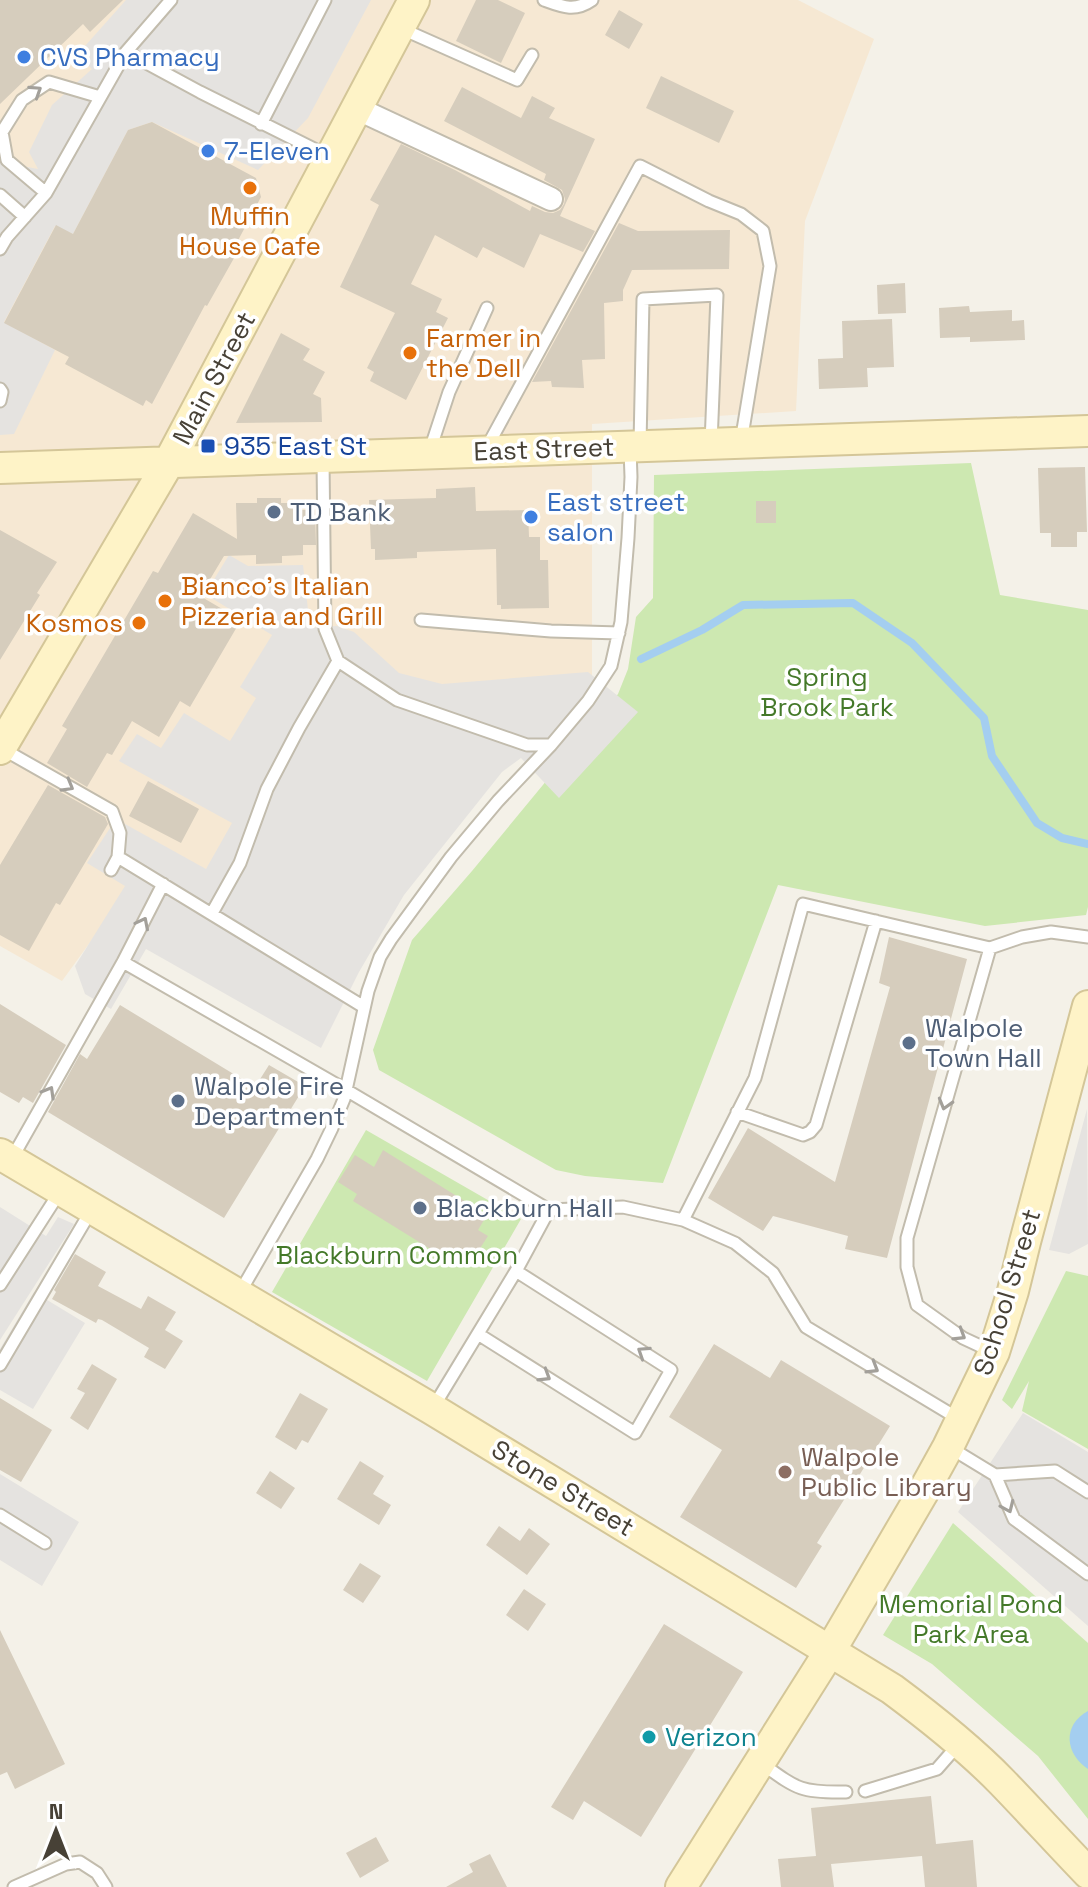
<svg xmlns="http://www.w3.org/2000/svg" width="1088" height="1887" font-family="'Space Grotesk',sans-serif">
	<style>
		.commercial { fill: #f6e8d3 }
		.green { fill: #cde8b1 }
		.parking { fill: #e5e3e0 }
		.water { fill: #a4cef0 }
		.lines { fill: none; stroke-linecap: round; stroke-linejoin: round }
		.stream { stroke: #a4cef0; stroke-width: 8 }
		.building { fill: #d6cdbd }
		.lane-casing { stroke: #c2bcad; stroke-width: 15 }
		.street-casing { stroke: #c2bcad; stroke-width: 26 }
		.secondary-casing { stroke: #d4c698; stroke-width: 34 }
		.lane { stroke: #fff; stroke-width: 11 }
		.street { stroke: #fff; stroke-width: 22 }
		.secondary { stroke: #fef3c7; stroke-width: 30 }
		.oneway { stroke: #a3a09a }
		.shop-dot { fill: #3f7fe0; stroke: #fff; stroke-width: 3 }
		.food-dot { fill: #e8710a; stroke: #fff; stroke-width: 3 }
		.transit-dot { fill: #1a4fb4; stroke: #fff; stroke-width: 3 }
		.service-dot { fill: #5c6f8a; stroke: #fff; stroke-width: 3 }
		.education-dot { fill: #8d6e63; stroke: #fff; stroke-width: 3 }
		.culture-dot { fill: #0f9aa8; stroke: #fff; stroke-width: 3 }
		.labels { text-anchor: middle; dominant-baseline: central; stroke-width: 7; stroke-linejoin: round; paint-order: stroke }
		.shop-label { font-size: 26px; fill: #366cbe; stroke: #fff; text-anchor: start }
		.food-label { font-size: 26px; fill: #c56008; stroke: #fff; text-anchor: start }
		.street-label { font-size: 26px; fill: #474136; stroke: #fff }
		.transit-label { font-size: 26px; fill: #164399; stroke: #fff; text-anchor: start }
		.service-label { font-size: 26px; fill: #4e5e75; stroke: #fff; text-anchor: start }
		.park-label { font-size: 26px; fill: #447929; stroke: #fff }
		.education-label { font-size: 26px; fill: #785e54; stroke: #fff; text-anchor: start }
		.culture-label { font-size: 26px; fill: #0d838f; stroke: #fff; text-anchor: start }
	</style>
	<rect width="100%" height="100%" fill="#f4f1e8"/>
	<path class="commercial" d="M0 0H798L874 39 805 221 796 411 592 424V682L198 902 139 875 62 981 0 946Z"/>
	<path class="green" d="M971 463 1000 595 1088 610V907L1086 915 985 926 778 885 663 1183 585 1176 556 1170 379 1070 373 1050 412 940 472 871 618 694 628 669 636 617 653 598 654 475Z
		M366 1130 521 1219 427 1381 272 1292Z
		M1066 1271 1088 1276V1449L1022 1411 1029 1381 1012 1409 1002 1400Z
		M953 1523 1088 1643V1819L1038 1756 932 1664 883 1635Z"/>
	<path class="parking" d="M126 0H371L308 118 258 170 152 122 128 130 73 234 55 226 4 322 55 350 14 434 0 435V162L38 169 29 152 52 105 92 69 77 55Z
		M229 555 248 566 303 565 310 628 337 626 354 632 399 673 442 684 588 672 638 712 559 798 521 758 502 772 404 895 359 972 321 1048 146 949 111 1009 85 994 75 966 125 886 87 863 116 819 206 869 232 823 119 761 137 734 161 748 184 713 230 741 256 698 240 687 272 635 205 594Z
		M1087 1109 1088 1244 1069 1254 1049 1250Z
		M0 1207 46 1236 58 1217 74 1224 0 1340Z
		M34 1292 85 1323 33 1409 0 1390V1349Z
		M1023 1413 1088 1452V1626L958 1512Z
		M0 1474 79 1522 42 1586 0 1560Z"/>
	<path class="water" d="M1088 1711V1769C1065 1754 1062 1725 1088 1711Z"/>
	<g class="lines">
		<path class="stream" d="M641 659 702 630 743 605 853 603 912 643 984 718 992 756 1037 823 1062 838 1088 844"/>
	</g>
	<path class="building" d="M0 0H123L90 32 83 24 0 104Z
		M476 0H498L525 13 501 63 456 41Z
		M619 10 643 24 629 49 605 35Z
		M661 76 734 111 719 143 646 108Z
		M462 87 521 118 532 96 555 108 549 118 595 139 560 216 595 231 583 252 540 234 524 268 483 247 477 258 435 235 411 284 442 299 436 312 448 318 406 400 370 381 374 372 367 368 395 313 340 287 379 205 370 200 401 144 455 170 530 211 532 206 545 212 553 213 560 210 564 204 565 199 562 190 544 180 546 174 444 121Z
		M152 122 256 178 261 197 234 248 238 251 207 306 205 305 152 404 146 400 143 406 65 364 69 357 4 323 56 225 73 234 128 130Z
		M619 223 638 231 730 230 729 269 632 270 623 290V301L604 303 605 359 582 360 584 388 552 387 551 381 532 382Z
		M905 283 906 313 878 314 877 285Z
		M969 306 970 312 1012 310V321L1024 320 1025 340 970 342V337L940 338 939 308Z
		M892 319 894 367 867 368 868 387 819 389 818 359 843 358 842 321Z
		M281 333 310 349 303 360 325 372 313 394 321 398 322 422 236 423Z
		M1085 467 1087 532H1077V547H1051V533H1040L1038 468Z
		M475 487 476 511 528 510 529 537H540V560H548L549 608 501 609V605H497L496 549 417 552V558L375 560V549H371L369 500 436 498V489Z
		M257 498H281V503H300V510H315L316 545H303V555L282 556V563L256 564V555L224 556 200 596 241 620 190 707 180 701 159 737 132 721 112 755 107 753 87 787 47 763 67 729 62 726 153 571 158 573 193 513 237 539 236 503H257Z
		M756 501H776V523H756Z
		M0 530 57 562 37 593 40 595 0 660Z
		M148 781 199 809 181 843 129 816Z
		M48 785 105 817 108 824 60 905 56 903 29 951 0 935V865Z
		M889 937 967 959 887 1258 845 1249 848 1236 773 1216 763 1231 708 1198 748 1128 835 1182 890 987 879 983Z
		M0 1004 66 1045 33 1103 23 1097 19 1103 0 1092Z
		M120 1005 255 1087 269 1065 305 1086 224 1218 48 1112 80 1054 87 1059Z
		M383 1150 487 1215 478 1230 488 1236 473 1259 460 1250 453 1263 353 1201 357 1194 338 1182 355 1155 374 1167Z
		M75 1254 106 1272 98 1286 141 1309 148 1296 176 1312 165 1330 183 1341 165 1369 144 1357 149 1348 102 1320 98 1319 96 1323 52 1299 56 1292 54 1290Z
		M714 1344 770 1378 781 1360 890 1426 817 1543 822 1546 796 1588 680 1517 722 1450 669 1417Z
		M92 1364 117 1379 88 1430 70 1418 85 1393 77 1389Z
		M300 1393 328 1409 308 1443 302 1440 296 1450 275 1437Z
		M0 1398 52 1430 21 1482 0 1470Z
		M360 1461 384 1476 373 1494 391 1505 379 1525 337 1499Z
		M270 1471 295 1488 281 1509 256 1493Z
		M499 1526 520 1541 529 1528 550 1544 527 1575 486 1545Z
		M360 1563 381 1576 363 1603 343 1590Z
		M524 1589 546 1604 528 1631 506 1615Z
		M664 1624 743 1672 641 1837 584 1801 573 1820 551 1807Z
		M0 1630 65 1764 15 1789 7 1772 0 1775Z
		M931 1796 936 1844 973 1840 977 1887H925L922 1856 831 1864 834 1887H781L778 1859 816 1856 811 1808Z
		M376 1837 389 1861 360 1878 346 1853Z
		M490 1854 507 1887H446L473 1872 469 1864Z"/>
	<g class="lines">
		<g class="lane-casing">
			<path id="lane" d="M544 0C563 7 575 12 592 0
				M400 28 517 80 532 55
				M126 52 200 92 330 157
				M261 124 325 0
				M46 193 7 160 2 132 22 100 49 82 100 97
				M0 195 25 217
				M0 249 7 237 46 193 126 52 171 0
				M0 389 2 392 0 401
				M640 444 643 299 717 295 711 443
				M487 447 640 166 709 201 741 214 763 231 770 266 741 442
				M429 453 449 392 487 308
				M323 460 325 629 338 661
				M421 620 551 631 619 633
				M1 748 112 811 120 833 118 857
				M111 870 118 857 364 1007
				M212 913 240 863 267 789 299 728 338 661 397 700 527 745H551
				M990 948 907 1238V1267L917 1305 963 1338 993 1352
				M123 962 346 1090 549 1210 623 1207 683 1220 735 1243 773 1273 806 1327 959 1419
				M737 1112 803 1135 810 1132 816 1125 876 921
				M11 1160 123 962 163 884
				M683 1220 755 1078 803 904 990 948 1022 937 1051 932 1088 937
				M0 1285 61 1190
				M239 1294 317 1159 332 1128 344 1099 368 991 380 957 391 939 451 857 498 801 551 745 588 701 611 666 621 622 628 538 631 477 630 449
				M478 1334 635 1433 671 1370 516 1271
				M0 1365 92 1209
				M434 1406 516 1271 549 1210
				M949 1447 995 1475
				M1088 1492 1055 1471 995 1475 1014 1519 1088 1574
				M0 1515 45 1543
				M761 1763C797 1789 801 1793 846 1792
				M865 1791 937 1769 958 1745
				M14 1887 66 1864 80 1862 97 1873 106 1887"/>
		</g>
		<g class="street-casing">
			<path id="street" d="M356 108 551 199"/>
		</g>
		<g class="secondary-casing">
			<path id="secondary" d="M0 468 1088 431
				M0 749 169 462 414 0
				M0 1154 432 1409 892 1689C931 1718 968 1747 1002 1782 1031 1812 1059 1843 1088 1873
				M681 1887 830 1651 922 1494 948 1447 994 1352 1013 1291 1025 1242 1088 1006"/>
		</g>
		<use href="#lane" class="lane"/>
		<use href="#street" class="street"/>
		<use href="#secondary" class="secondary"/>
	</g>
	<defs><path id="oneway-chevron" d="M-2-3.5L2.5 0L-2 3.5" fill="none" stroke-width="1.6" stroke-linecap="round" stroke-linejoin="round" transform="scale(2)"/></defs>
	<g class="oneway">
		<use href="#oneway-chevron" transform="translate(36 91) rotate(-33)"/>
		<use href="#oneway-chevron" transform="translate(68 786) rotate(30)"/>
		<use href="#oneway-chevron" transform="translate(143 923) rotate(-63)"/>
		<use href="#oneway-chevron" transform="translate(49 1092) rotate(-60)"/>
		<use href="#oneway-chevron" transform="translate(945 1104) rotate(106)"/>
		<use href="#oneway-chevron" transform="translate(960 1335) rotate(32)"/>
		<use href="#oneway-chevron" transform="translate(643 1352) rotate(-147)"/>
		<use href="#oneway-chevron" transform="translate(873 1368) rotate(31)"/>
		<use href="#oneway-chevron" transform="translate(545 1376) rotate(32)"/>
		<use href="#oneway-chevron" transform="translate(1008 1507) rotate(66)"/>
	</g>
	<g class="shop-dot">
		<circle cx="24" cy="57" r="8"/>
		<circle cx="208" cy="151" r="8"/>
		<circle cx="531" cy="517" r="8"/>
	</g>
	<g class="food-dot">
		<circle cx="250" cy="188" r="8"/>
		<circle cx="410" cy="353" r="8"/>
		<circle cx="165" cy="601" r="8"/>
		<circle cx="139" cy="623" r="8"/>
	</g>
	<rect class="transit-dot" x="200" y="438" width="16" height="16" rx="4"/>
	<g class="service-dot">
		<circle cx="274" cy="512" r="8"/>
		<circle cx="909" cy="1043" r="8"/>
		<circle cx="178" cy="1101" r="8"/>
		<circle cx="420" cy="1208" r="8"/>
	</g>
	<circle class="education-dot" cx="785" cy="1472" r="8"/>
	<circle class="culture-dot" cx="649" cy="1737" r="8"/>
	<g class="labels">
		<g class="shop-label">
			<text x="40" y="57">CVS Pharmacy</text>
			<text x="224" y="151">7-Eleven</text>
			<text x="547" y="502">East street<tspan x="547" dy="30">salon</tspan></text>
		</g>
		<g class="food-label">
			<text x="250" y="216" text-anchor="middle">Muffin<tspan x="250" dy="30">House Cafe</tspan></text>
			<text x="426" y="338">Farmer in<tspan x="426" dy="30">the Dell</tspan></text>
			<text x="181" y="586">Bianco's Italian<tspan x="181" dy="30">Pizzeria and Grill</tspan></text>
			<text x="123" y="623" text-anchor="end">Kosmos</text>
		</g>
		<g class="street-label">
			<text transform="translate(214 378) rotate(-62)">Main Street</text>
			<text transform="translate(544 449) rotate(-2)">East Street</text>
			<text transform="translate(1007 1292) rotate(-73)">School Street</text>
			<text transform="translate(563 1488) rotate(31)">Stone Street</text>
		</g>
		<g class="transit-label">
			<text x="224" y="446">935 East St</text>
		</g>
		<g class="service-label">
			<text x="290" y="512">TD Bank</text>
			<text x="925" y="1028">Walpole<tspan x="925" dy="30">Town Hall</tspan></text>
			<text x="194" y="1086">Walpole Fire<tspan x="194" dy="30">Department</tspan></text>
			<text x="436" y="1208">Blackburn Hall</text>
		</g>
		<g class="park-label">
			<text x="827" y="677">Spring<tspan x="827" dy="30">Brook Park</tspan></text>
			<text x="397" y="1255">Blackburn Common</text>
			<text x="971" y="1604">Memorial Pond<tspan x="971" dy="30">Park Area</tspan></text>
		</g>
		<g class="education-label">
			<text x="801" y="1457">Walpole<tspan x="801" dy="30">Public Library</tspan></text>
		</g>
		<g class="culture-label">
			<text x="665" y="1737">Verizon</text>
		</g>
	</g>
	<g transform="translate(56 1831)" stroke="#ffffff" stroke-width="6" paint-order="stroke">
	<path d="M0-6L14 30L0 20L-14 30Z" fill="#474136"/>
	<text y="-12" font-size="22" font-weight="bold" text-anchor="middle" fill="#474136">N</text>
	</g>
</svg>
